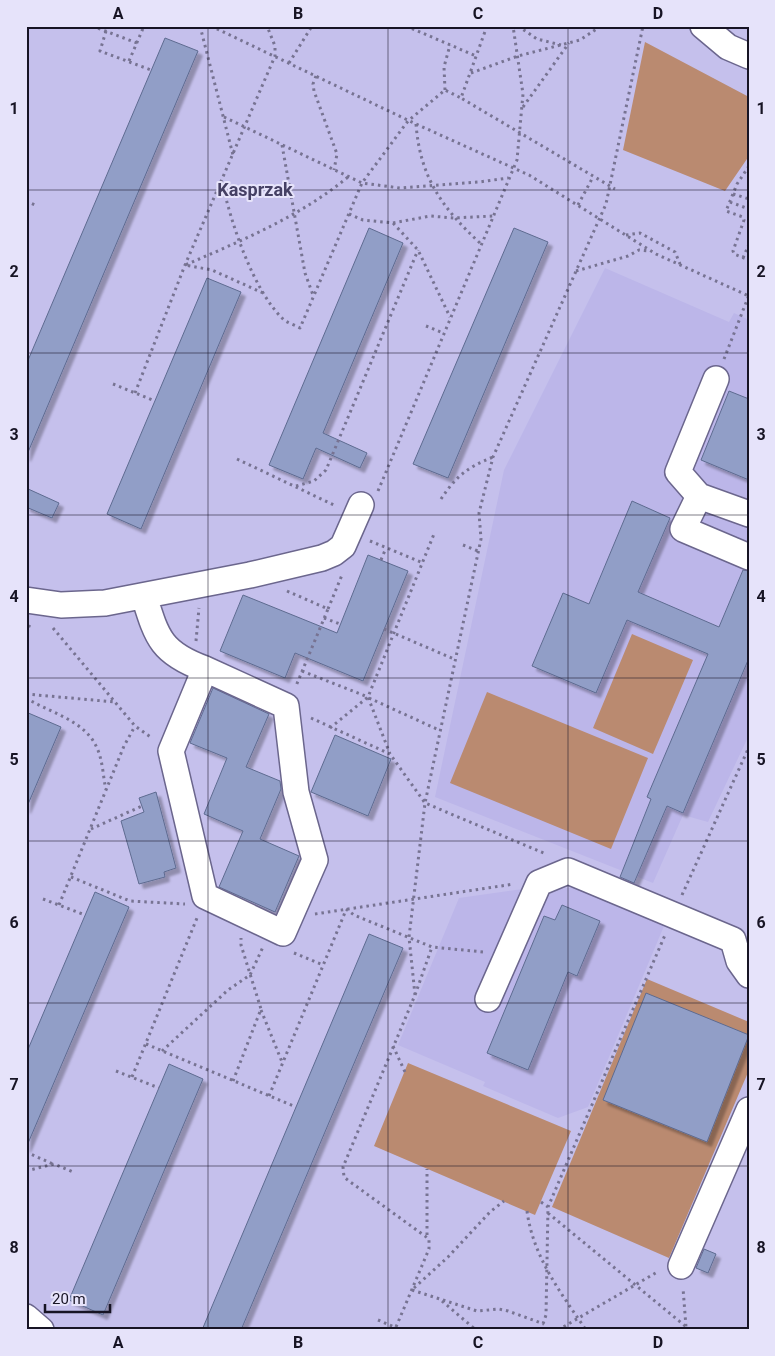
<svg xmlns="http://www.w3.org/2000/svg" width="775" height="1356" font-family="Roboto,sans-serif">
	<style>
		.built { fill: #bcb6e9 }
		.green { fill: #ba8a70 }
		.building { fill: #919ec7; stroke: #5e6b90; filter: url(#shadow) }
		.lines { fill: none; stroke-linecap: round; stroke-linejoin: round }
		.minor-casing { stroke: #6b668d; stroke-width: 28 }
		.path { stroke: #777392; stroke-width: 3; stroke-dasharray: 2.5 4; stroke-linecap: butt }
		.minor { stroke: #fff; stroke-width: 25 }
		.grid { fill: none; stroke: #171424; stroke-width: 1; stroke-opacity: 0.55 }
		.labels { text-anchor: middle; dominant-baseline: central; stroke-width: 4; stroke-linejoin: round; paint-order: stroke }
		.neighbourhood-label { font-size: 18px; font-weight: bold; fill: #454064; stroke: #e6e3fa }
		.neatline { fill: none; stroke: #171424; stroke-width: 2 }
		.grid-label { font-size: 16px; text-anchor: middle; font-weight: bold; fill: #171424 }
	</style>
	<defs>
		<filter id="shadow"><feDropShadow dx="4.5" dy="4.5" stdDeviation="1" flood-color="#0004"/></filter>
	</defs>
	<rect width="100%" height="100%" fill="#c5c0ec"/>
	<path class="built" d="M605 268 729 322 734 313 749 320V735L708 822 683 815 653 883 435 797 504 470Z
		M566 888H576L664 926 588 1107 558 1118 483 1086 485 1082 398 1045 459 898 523 889 546 899 553 891Z"/>
	<path class="green" d="M645 42 749 97V156L725 191 623 150Z
		M632 634 693 660 653 754 593 728Z
		M487 692 648 758 611 849 450 783Z
		M647 979 749 1022V1070L669 1258 552 1207Z
		M408 1063 571 1131 535 1215 374 1146Z"/>
	<path class="building" d="M165 38 198 51 26 457V365Z
		M369 228 403 243 323 433 367 453 360 468 316 448 303 479 269 465Z
		M514 228 548 242 448 478 413 464Z
		M207 278 241 292 141 529 107 514Z
		M729 391 749 399V480L701 460Z
		M26 488 59 503 52 518 26 507Z
		M632 501 670 518 638 592 719 627 743 570 749 571V658L683 813 667 806 634 883 620 877 651 799 647 797 708 654 627 620 596 693 532 666 563 593 589 604Z
		M368 555 408 571 363 681 295 653 285 678 220 651 243 595 337 633Z
		M213 688 269 714 246 767 280 781 281 789 260 839 299 856 275 912 219 887 243 831 204 814 227 758 190 743Z
		M26 712 61 727 26 809Z
		M335 735 391 759 368 816 311 792Z
		M156 792 176 868 164 872 165 877 139 884 121 821 144 812 139 798Z
		M95 892 129 907 26 1148V1054Z
		M562 905 600 921 577 976 568 972 528 1070 487 1053 544 916 555 920Z
		M369 934 403 948 241 1330H202Z
		M646 993 749 1035 707 1142 603 1100Z
		M169 1064 203 1079 103 1315 69 1300Z
		M704 1249 716 1254 708 1273 696 1268Z"/>
	<g class="lines">
		<g class="minor-casing">
			<path id="minor" d="M703 26 728 47 749 56
				M716 379 678 472 699 496 683 529 749 557
				M699 496 749 514
				M144 596C157 638 161 653 205 669L286 706 296 792 315 860 283 933 205 896 171 751 205 669
				M26 600 61 605 105 603 250 575 322 558 334 553 343 546 361 505
				M488 999 539 883 568 871 733 940 739 961 749 975
				M681 1266 749 1110
				M26 1317 41 1330"/>
		</g>
		<path class="path" d="M92 26 137 43
			M200 26 233 155
			M211 26 416 124 529 175 656 254 749 296
			M406 26 476 56
			M487 26 461 98 615 189
			M518 26 537 39 561 45
			M106 31 100 51 151 70
			M129 61 144 26
			M289 63 312 26
			M471 73 518 56 580 40 601 26
			M316 76 313 84 314 91 337 154 334 170
			M445 90 444 67 450 45
			M523 107 569 43
			M224 117 362 183 400 188 479 182 508 178
			M416 124C420 178 443 209 481 244
			M282 145 305 273 313 295
			M749 166 737 184 726 211 743 217 744 220 733 251 734 254 749 260
			M222 182C231 223 253 290 283 319 287 323 295 325 300 328L362 183 408 121 445 90 461 98
			M733 194 749 199
			M26 201 35 205
			M730 202 749 209
			M578 205 593 177
			M349 214 363 220 393 223 418 250 450 317
			M393 223 430 216 454 218 493 216
			M626 235 640 233 675 252 680 264
			M743 258 749 244
			M576 271 628 256 639 250 650 251
			M263 293 212 270 185 265C241 241 301 216 348 177
			M426 326 443 333
			M724 359 749 295
			M113 384 155 401
			M135 393 185 265 275 56V46L267 26
			M237 459 336 506
			M296 486 314 481 326 470 418 250
			M378 491 517 160 523 94 513 26
			M441 499C456 476 468 467 493 457
			M370 541 423 563
			M463 545 478 551
			M381 560 386 548
			M287 591 328 609 296 686
			M328 609 342 575
			M324 618 340 624
			M53 628 135 726 152 738
			M384 629 454 659
			M26 633 30 624
			M196 641 199 608
			M302 671 368 697 390 754
			M26 694 115 702
			M26 698C50 713 85 720 97 748 103 761 103 777 106 790
			M369 698 439 730
			M311 718 390 754 425 803 546 854
			M330 728 368 697 434 534
			M91 829 142 806
			M71 877 130 901 185 904
			M682 895 749 747
			M43 899 85 915
			M59 905 124 746 135 726
			M346 909 354 915 432 947 484 952
			M315 914 514 884
			M294 953 323 965
			M415 995 409 937 425 803 481 539 479 513 493 457 606 204 643 26
			M261 1010 282 1062
			M146 1044 296 1107
			M393 1046 405 1072
			M162 1051 228 990 250 975 263 947
			M116 1071 159 1088
			M132 1077 197 918
			M233 1081 261 1009 241 945V938
			M269 1096 346 910
			M26 1152 53 1164
			M26 1171 54 1164 73 1172
			M541 1202 548 1207
			M527 1211C533 1257 561 1293 586 1330
			M548 1213 690 1330
			M427 1235V1169
			M414 1288 448 1257 490 1212 504 1201
			M412 1290 477 1311 499 1309 508 1311 544 1324
			M442 1301 476 1330
			M378 1320 401 1330
			M396 1327 429 1249V1239L349 1181 344 1177 343 1167 415 995 432 947
			M541 1330 546 1315 548 1207 665 935
			M558 1330 659 1271
			M681 1330 686 1327 683 1288"/>
		<use href="#minor" class="minor"/>
	</g>
	<path class="grid" d="M208 26V1330M388 26V1330M568 26V1330M26 190H749M26 353H749M26 515H749M26 678H749M26 841H749M26 1003H749M26 1166H749"/>
	<g class="labels">
		<g class="neighbourhood-label">
			<text x="255" y="189">Kasprzak</text>
		</g>
	</g>
	<rect width="775" height="1356" fill="none" stroke="#e6e3fa" stroke-width="55"/>
	<path d="M45 1304v8h65v-8" fill="none" stroke="#171424" stroke-width="2.5"/>
	<text x="52" y="1304" font-size="15" fill="#171424" stroke="#e6e3fa" stroke-width="4" paint-order="stroke">20 m</text>
	<rect x="28" y="28" width="720" height="1300" class="neatline"/>
	<g class="grid-label">
		<text x="118" y="19">A</text>
		<text x="298" y="19">B</text>
		<text x="478" y="19">C</text>
		<text x="658" y="19">D</text>
		<text x="14" y="114">1</text>
		<text x="761" y="114">1</text>
		<text x="14" y="277">2</text>
		<text x="761" y="277">2</text>
		<text x="14" y="440">3</text>
		<text x="761" y="440">3</text>
		<text x="14" y="602">4</text>
		<text x="761" y="602">4</text>
		<text x="14" y="765">5</text>
		<text x="761" y="765">5</text>
		<text x="14" y="928">6</text>
		<text x="761" y="928">6</text>
		<text x="14" y="1090">7</text>
		<text x="761" y="1090">7</text>
		<text x="14" y="1253">8</text>
		<text x="761" y="1253">8</text>
		<text x="118" y="1348">A</text>
		<text x="298" y="1348">B</text>
		<text x="478" y="1348">C</text>
		<text x="658" y="1348">D</text>
	</g>
</svg>
